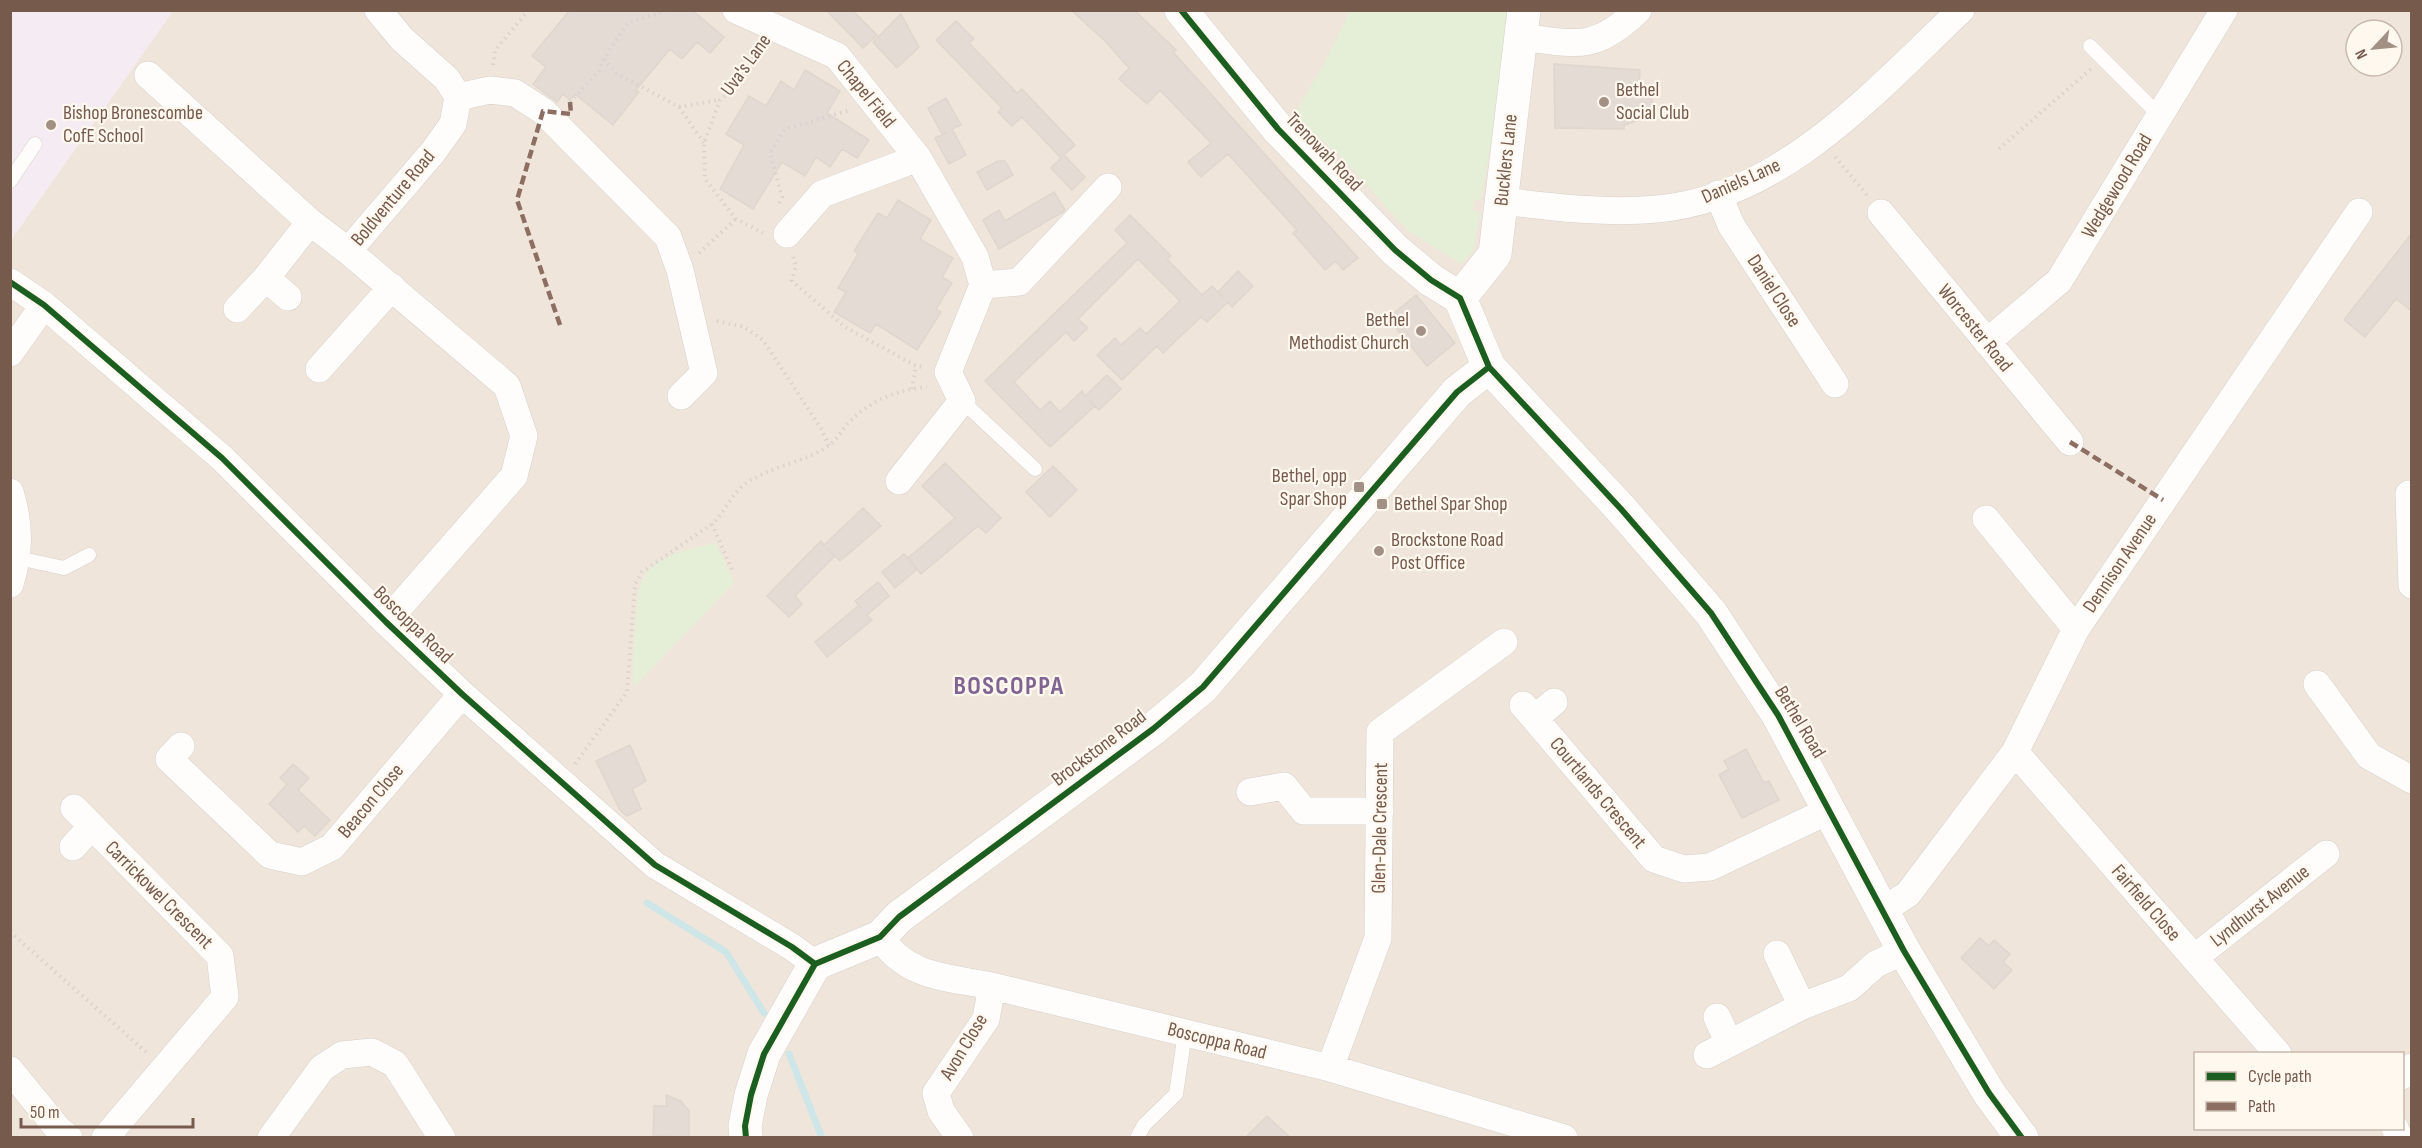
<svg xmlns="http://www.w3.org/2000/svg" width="2422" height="1148" font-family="'Sofia Sans Condensed',sans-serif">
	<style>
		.residential { fill: #f0e5da; fill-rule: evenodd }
		.education { fill: #f4ebf3 }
		.green { fill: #e5eed7 }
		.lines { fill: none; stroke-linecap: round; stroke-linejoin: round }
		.stream { stroke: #cee6e8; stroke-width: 7 }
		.building { fill: #e4dbd4; stroke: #e0d6ce; stroke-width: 1.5 }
		.service-casing { stroke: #d7d0ca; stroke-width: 15 }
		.minor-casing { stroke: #d7d0ca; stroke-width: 28 }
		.tertiary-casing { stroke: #d7d0ca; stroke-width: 34 }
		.path { stroke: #dad2ce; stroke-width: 4; stroke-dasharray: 1.5 4.5; stroke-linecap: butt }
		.service { stroke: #fefdfc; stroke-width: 14 }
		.minor { stroke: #fefdfc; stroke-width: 27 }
		.tertiary { stroke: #fefdfc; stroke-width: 33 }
		.quiet { stroke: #8d6e63; stroke-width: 4.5; stroke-dasharray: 9 4.5; stroke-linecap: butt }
		.cycleway-casing { stroke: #fff8ef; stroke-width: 10 }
		.cycleway { stroke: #1b5e20; stroke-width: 6 }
		.poi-dot { fill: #a39084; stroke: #fff8ef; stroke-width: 2 }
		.labels { text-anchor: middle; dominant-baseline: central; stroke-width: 4.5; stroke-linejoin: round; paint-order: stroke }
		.street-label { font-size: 20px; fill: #765a4c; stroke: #fff8ef }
		.poi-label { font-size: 20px; fill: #765a4c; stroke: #fff8ef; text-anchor: start }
		.district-label { font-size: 26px; font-weight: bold; letter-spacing: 1.5px; fill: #816492; stroke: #fff8ef }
	</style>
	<rect width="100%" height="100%" fill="#f7f3ec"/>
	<path class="residential" d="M173 11H2411V1137L11 1138V240ZM2356 30H2392V66H2356ZM2196 1054H2402V1128H2196Z"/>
	<path class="education" d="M11 11H173L11 240Z"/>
	<path class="green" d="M1350 11H1507L1495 120 1481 200H1474L1473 211 1480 212 1473 251 1461 264 1407 230 1340 155 1293 117 1324 64Z
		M716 543 734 583 635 686 633 681C634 659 633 591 645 575 661 554 691 548 716 543Z"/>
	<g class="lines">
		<path class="stream" d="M647 903 726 952 764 1013
			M789 1054 822 1138"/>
	</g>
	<path class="building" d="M570 10H692L724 37 710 53 697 42 682 59 670 49 636 90 639 92 613 125 575 94 570 100 563 94 557 102 533 84 546 67 532 56Z
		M826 10H852L877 35 863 48Z
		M1071 10H1134L1176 50 1173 52 1358 258 1343 270 1336 261 1325 270 1293 233 1297 230 1228 154 1201 177 1188 162 1211 143 1160 90 1147 104 1119 79 1129 68 1105 41Z
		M901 14 919 47 897 68 873 42Z
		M956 21 974 39 969 43 1017 93 1022 89 1075 145 1064 155 1085 177 1072 190 1051 168 1061 158 1022 117 1012 126 998 112 1002 108 936 40Z
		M1554 64 1640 70 1639 89H1649L1656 115 1624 125V129L1555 128Z
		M805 70 840 91 827 113 869 140 857 158 842 149 830 167 816 157 805 176 782 162 753 209 720 189 744 145 726 134 749 96 766 106 781 81 794 90Z
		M946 98 961 125 952 129 966 155 949 164 935 138 947 132 942 134 928 108Z
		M998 161H1005L1013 175 987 190 977 172Z
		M1054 192 1065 210 1063 212 999 249 983 220 999 210 1005 221Z
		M898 200 931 220 920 239 953 258 942 277 952 283 936 309 941 312 917 350 876 324 870 333 834 312 846 292 838 288 858 254 854 251 878 213 887 218Z
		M1130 215 1171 256 1167 259 1202 295 1212 286 1223 298 1218 292 1238 271 1253 286 1232 307 1228 302 1207 322 1201 317 1163 353 1157 346 1122 380 1097 355 1115 338 1121 345 1140 328 1146 334 1180 301 1138 259 1078 319 1088 328 1074 341 1066 332 1014 382 1040 410 1050 401 1060 412 1082 391 1085 396 1107 375 1121 389 1099 410 1090 401 1095 406 1050 447 985 381 1127 243 1115 230Z
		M2412 233V311L2396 299 2365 337 2344 320Z
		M1416 295 1455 343 1427 366 1388 318Z
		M945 463 1001 518 986 533 978 526 921 574 909 559 916 570 895 588 882 572 904 554 908 558 955 518 922 486Z
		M1053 466 1077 490 1050 517 1026 492Z
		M863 508 881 526 840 561 827 548 835 556 795 596 802 604 789 617 767 596 821 541 824 545Z
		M878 582 889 596 867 615 872 620 827 657 815 642 859 605 861 608 855 601Z
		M630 745 646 781 632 789 641 809 627 816 620 810 596 761Z
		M1746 749 1764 783 1769 781 1779 800 1742 818 1719 775 1729 769 1724 761Z
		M293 764 309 778 298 790 330 820 315 836 304 826 298 832 269 804 287 784 280 778Z
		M1980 938 1989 946 1994 940 2010 954 2003 962 2012 970 1994 989 1961 958Z
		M666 1095 681 1101 689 1111V1137L653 1136 654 1106H667Z
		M1267 1116 1290 1137H1246Z"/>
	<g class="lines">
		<g class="service-casing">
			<path id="service" d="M2090 46 2160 116
				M10 181 35 144
				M962 401 1035 469
				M18 558 64 568 89 555
				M1137 1138 1144 1125 1176 1094 1185 1033"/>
		</g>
		<g class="minor-casing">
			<path id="minor" d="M378 10 402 39 447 79 458 97
				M736 10 837 56 918 158 975 257 983 285 948 372 962 401 899 481
				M1521 37C1576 44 1595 52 1638 10
				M148 75 310 222 348 251 507 386 524 436 514 476 386 622
				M458 97 490 90 515 93 543 111 668 237 680 270 704 373 681 396
				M1718 194 1731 225 1835 384
				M1502 201C1554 207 1605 214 1657 209 1782 198 1875 91 1961 10
				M1881 213 2070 442
				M787 234 822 194 918 158
				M348 251 433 152 453 124 458 97
				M266 278 288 297
				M10 282 44 305 222 458 386 622 462 694 655 865 792 947 815 964
				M983 285 1019 282 1108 187
				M237 309 266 278 310 222
				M1987 342 2059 281 2224 10
				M10 353 44 305
				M319 369 392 287
				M10 492C20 524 20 551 10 584
				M2409 494 2412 585
				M1986 519 2076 629
				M2317 684 2369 756 2412 780
				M1523 705 1654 859 1684 869 1710 867 1830 810
				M1535 718 1554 702
				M181 746 169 759 270 855 302 862 332 847 462 694
				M2015 752 2278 1054
				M1250 792 1284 786 1304 811H1380
				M74 808 220 956 225 997 105 1138
				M73 847 91 827
				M1883 910 1908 894 2015 752 2076 629 2359 212
				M880 937C907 978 947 977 992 986L1330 1068 1564 1138
				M1777 954 1802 1006
				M2194 958 2326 854
				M1717 1017 1729 1043
				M1707 1055 1802 1006 1849 988 1876 964 1904 951
				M1330 1068 1378 938 1380 732 1504 642
				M10 1070 58 1129 69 1138
				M2402 1076 2412 1067
				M2395 1128 2399 1138
				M271 1138 322 1068 342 1055 372 1052 395 1064 442 1138
				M960 1138 941 1111 936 1093 986 1019 992 986"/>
		</g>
		<g class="tertiary-casing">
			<path id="tertiary" d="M1181 10 1278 129 1395 250 1431 280 1460 298
				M1460 298 1489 367 1621 509 1711 613 1778 715 1904 951 1989 1093 2022 1138
				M1460 298 1495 254 1524 10
				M746 1138 745 1126 751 1095 764 1054 815 964 880 937 899 917 1153 729 1203 687 1457 392 1489 367"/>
		</g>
		<path class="path" d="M760 48 734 89 720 100 704 143 705 179 736 219 763 233
			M604 59 616 73 679 107 704 143
			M493 65 495 50 529 10
			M570 102 599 71 604 58 628 23 668 10
			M679 107 719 100
			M1999 149 2091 69
			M1835 157 1867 195
			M779 203 782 197 770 153 785 129 850 110
			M699 253 736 219
			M793 257 796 265 792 281 845 327 916 366 924 367
			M717 321 744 327 763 340 822 430 829 446
			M912 389 916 366
			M712 524 733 572
			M575 764 627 692 635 585 642 572 712 524C725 512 730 496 744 485 769 466 804 463 828 446 837 441 842 429 849 422 871 400 897 390 927 387
			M10 932 146 1052"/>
		<use href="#service" class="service"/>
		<use href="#minor" class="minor"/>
		<use href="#tertiary" class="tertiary"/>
		<path class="quiet" d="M560 325 517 200 543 111 571 114 570 102
			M2070 442 2163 500"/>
		<g class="cycleway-casing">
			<path id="cycleway" d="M1181 10 1278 129 1395 250 1431 280 1460 298 1489 367 1621 509 1711 613 1778 715 1904 951 1989 1093 2022 1138
				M10 282 44 305 222 458 386 622 462 694 655 865 792 947 815 964
				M746 1138 745 1126 751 1095 764 1054 815 964 880 937 899 917 1153 729 1203 687 1457 392 1489 367"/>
		</g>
		<use href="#cycleway" class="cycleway"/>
	</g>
	<g class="poi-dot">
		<circle cx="1604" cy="102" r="6"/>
		<circle cx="51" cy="125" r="6"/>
		<circle cx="1421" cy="331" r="6"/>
		<rect x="1353" y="481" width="12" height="12" rx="3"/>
		<rect x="1376" y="498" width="12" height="12" rx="3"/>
		<circle cx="1379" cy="551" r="6"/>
	</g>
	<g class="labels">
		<g class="street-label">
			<text transform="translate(746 65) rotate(-54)">Uva's Lane</text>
			<text transform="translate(866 94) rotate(51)">Chapel Field</text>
			<text transform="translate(1324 152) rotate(46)">Trenowah Road</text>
			<text transform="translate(1506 160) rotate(-84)">Bucklers Lane</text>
			<text transform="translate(1741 181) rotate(-24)">Daniels Lane</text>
			<text transform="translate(2117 186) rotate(-59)">Wedgewood Road</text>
			<text transform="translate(393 198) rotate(-50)">Boldventure Road</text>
			<text transform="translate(1774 291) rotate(57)">Daniel Close</text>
			<text transform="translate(1975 328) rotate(51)">Worcester Road</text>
			<text transform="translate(2120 563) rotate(-56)">Dennison Avenue</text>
			<text transform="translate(413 625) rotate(44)">Boscoppa Road</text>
			<text transform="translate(1800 722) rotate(59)">Bethel Road</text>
			<text transform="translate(1099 748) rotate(-37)">Brockstone Road</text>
			<text transform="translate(1598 793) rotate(50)">Courtlands Crescent</text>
			<text transform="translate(371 801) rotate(-50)">Beacon Close</text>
			<text transform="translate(1380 828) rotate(-89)">Glen-Dale Crescent</text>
			<text transform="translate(159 895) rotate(45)">Carrickowel Crescent</text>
			<text transform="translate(2146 903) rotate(49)">Fairfield Close</text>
			<text transform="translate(2260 906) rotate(-38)">Lyndhurst Avenue</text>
			<text transform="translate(1217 1041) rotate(14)">Boscoppa Road</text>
			<text transform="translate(964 1047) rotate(-59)">Avon Close</text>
		</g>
		<g class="poi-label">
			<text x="1616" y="90">Bethel<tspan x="1616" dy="23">Social Club</tspan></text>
			<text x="63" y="113">Bishop Bronescombe<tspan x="63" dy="23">CofE School</tspan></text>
			<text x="1409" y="320" text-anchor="end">Bethel<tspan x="1409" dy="23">Methodist Church</tspan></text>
			<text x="1347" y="476" text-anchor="end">Bethel, opp<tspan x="1347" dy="23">Spar Shop</tspan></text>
			<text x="1394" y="504">Bethel Spar Shop</text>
			<text x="1391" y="540">Brockstone Road<tspan x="1391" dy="23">Post Office</tspan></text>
		</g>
		<g class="district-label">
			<text x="1009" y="686">BOSCOPPA</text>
		</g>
	</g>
	<rect width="2422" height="1148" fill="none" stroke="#765a4c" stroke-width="24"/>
	<rect x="2194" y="1052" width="210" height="78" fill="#fff8ef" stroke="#c8b9ae" stroke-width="1.5"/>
	<rect x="2206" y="1072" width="30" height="9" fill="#1b5e20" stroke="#c8b9ae" stroke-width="1.5"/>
	<text x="2248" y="1082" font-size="18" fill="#765a4c">Cycle path</text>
	<rect x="2206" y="1102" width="30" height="9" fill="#8d6e63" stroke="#c8b9ae" stroke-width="1.5"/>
	<text x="2248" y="1112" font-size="18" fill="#765a4c">Path</text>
	<g transform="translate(2374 48) rotate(244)"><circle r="28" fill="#fff8ef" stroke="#c8b9ae" stroke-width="1.5"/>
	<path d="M0-4.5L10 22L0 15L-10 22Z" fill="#a39084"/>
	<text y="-9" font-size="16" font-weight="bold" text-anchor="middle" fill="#765a4c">N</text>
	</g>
	<path d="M21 1118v9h172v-9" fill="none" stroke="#765a4c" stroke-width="3"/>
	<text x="30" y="1118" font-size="18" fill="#765a4c" stroke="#fff8ef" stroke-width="4.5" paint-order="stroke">50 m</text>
</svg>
